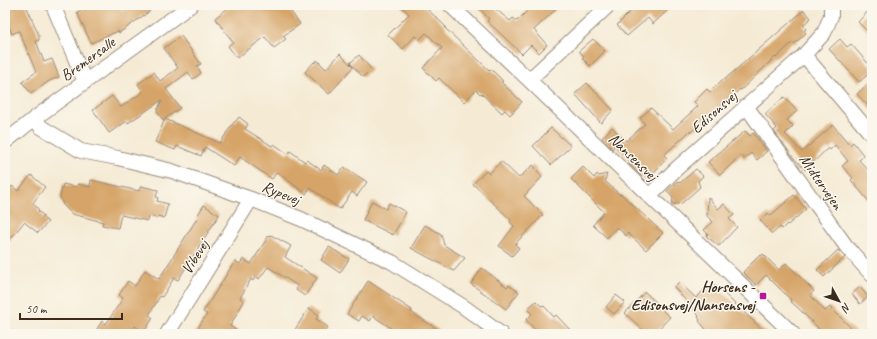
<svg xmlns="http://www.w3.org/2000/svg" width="877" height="339" font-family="Caveat,sans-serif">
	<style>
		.building { fill: #d6a468 }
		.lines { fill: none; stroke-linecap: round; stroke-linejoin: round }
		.minor-casing { stroke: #988a7a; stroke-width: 16 }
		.minor { stroke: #fff; stroke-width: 14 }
		.poi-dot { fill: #b5179e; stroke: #fbf7ec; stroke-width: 1.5 }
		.labels { text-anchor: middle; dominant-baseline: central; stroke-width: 3; stroke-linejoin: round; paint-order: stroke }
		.street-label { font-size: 16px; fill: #3b2a1e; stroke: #fbf7ec }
		.poi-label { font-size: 16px; font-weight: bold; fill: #3b2a1e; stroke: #fbf7ec; text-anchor: end }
	</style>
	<rect width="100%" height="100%" fill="#fbf7ec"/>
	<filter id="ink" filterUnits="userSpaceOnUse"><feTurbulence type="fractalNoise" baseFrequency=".025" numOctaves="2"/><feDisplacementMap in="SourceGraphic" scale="8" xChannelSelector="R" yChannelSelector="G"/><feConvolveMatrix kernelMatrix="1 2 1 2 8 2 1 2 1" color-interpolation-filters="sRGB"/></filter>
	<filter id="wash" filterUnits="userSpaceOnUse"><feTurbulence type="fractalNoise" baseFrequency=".012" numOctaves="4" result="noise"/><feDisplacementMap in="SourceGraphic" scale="16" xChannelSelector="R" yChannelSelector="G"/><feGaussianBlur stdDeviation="0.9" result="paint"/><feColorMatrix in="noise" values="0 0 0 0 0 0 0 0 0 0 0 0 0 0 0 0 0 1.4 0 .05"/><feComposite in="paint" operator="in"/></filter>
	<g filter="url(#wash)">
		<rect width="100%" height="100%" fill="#f5ebd5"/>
		<g id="blocks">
			<path class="building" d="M5 5H26L39 36V40L36 41 44 62 52 59 59 77 49 81 31 94 22 82 36 72 19 31 12 34 8 24 5 25Z
				M93 5H117L121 10 128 5H146L150 11 119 33 118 31 91 43 77 12Z
				M232 5H260L264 10 271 5H286L300 24 283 36 286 39 274 48 265 37 237 58 228 46 233 42 215 18Z
				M400 5H423L446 27 445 28 490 71 491 69 503 81 501 82 522 102 510 115 505 110 502 113 481 93 480 94 476 90 464 102 439 78 436 81 423 68 442 48 426 33 419 40 415 36 403 49 388 35 409 14Z
				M476 5H491L510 21 513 18 517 21 533 5H560L534 30 547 45 539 53 531 45 522 54 487 21 489 19Z
				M637 5H673L653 24 648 18 627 36 617 25Z
				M872 7V36L858 22Z
				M804 10 811 18 803 25 806 29 804 31 806 33 794 44 793 42 776 58 775 57 741 90 740 89 696 130 695 128 691 132 690 131 664 155 667 158 646 181 629 164 631 161 615 145 612 149 602 138 612 127 626 141 645 124 640 118 651 108 673 129 698 106 694 102 707 89 710 92 723 79 724 80Z
				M181 36 201 64 197 66 201 73 193 79 188 72 166 89 180 108 163 120 157 111 162 100 128 123 127 121 109 133 93 110 112 96 121 107 143 92 138 84 154 72 160 81 178 68 164 48Z
				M593 39 605 51 590 66 582 58 584 56 579 51Z
				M840 39 847 47 851 44 872 68V71L859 82 829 49Z
				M340 54 353 67 329 94 305 72 314 62 315 63 317 60 326 69Z
				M359 55 371 69 363 77 350 63Z
				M872 80V110L857 94Z
				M587 83 613 110 601 123 575 94Z
				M784 97 797 111 787 120 793 126 785 134 802 152 833 125 850 145 853 142 864 156 859 160 872 174V205L851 180 853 178 842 166 848 161 835 145 830 150 828 148 805 170 793 157 774 131 777 128 765 114Z
				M239 117 248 124 245 129 272 146 274 144 288 154 290 151 305 162 307 160 321 170 324 165 338 175 344 167 367 182 357 196 352 192 340 209 310 188 306 194 277 172 272 179 240 157 234 166 205 147 201 156 177 146 175 150 155 142 165 119 220 143 234 122H235Z
				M551 128 571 146 551 165 533 146Z
				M745 131 750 136 753 133 767 151 757 160 751 153 744 159 741 155 720 175 708 162Z
				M501 161 519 178 533 165 542 177 524 196 543 215 515 244 519 248 512 256 499 246 514 226 510 222 511 220 473 184 486 171 489 174Z
				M583 167 594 178 597 174 599 176 607 174 605 181 620 195 621 194 663 233 646 250 628 233 626 236 617 227 607 238 593 225 604 212 571 179Z
				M696 169 703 176 698 181 700 187 682 203 672 205 673 198 667 191 678 181 680 183Z
				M31 175 45 187 33 203 39 210 38 211 44 216 42 217 48 222 38 233 24 222 5 246V195L12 186 18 191Z
				M91 180 139 191 141 186 158 190 156 197 158 198 157 201 168 204 164 218 158 216 157 218 149 216 148 221 121 215 118 228 102 225 103 222 72 214 63 205 60 197 63 184 76 187 78 184 90 187Z
				M794 195 806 209 788 225 787 224 782 229 780 227 772 234 760 220 768 213 770 216Z
				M708 197 718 209 724 204 734 215 729 219 737 227 719 246 706 236 708 234 704 230 713 222 707 216Z
				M372 201 386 209 389 203 406 212 393 235 363 220Z
				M204 205 219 215 178 280 174 278 162 297 160 296 149 315 153 318 144 332 135 326 130 334H94L102 321 106 324 123 298 119 295 128 281 135 286 145 270 159 279 198 217 197 216Z
				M425 225 441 234 444 245 465 258 454 271 411 248Z
				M269 235 270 236 271 235 291 246 285 257 317 278 305 296 296 290 298 286 268 267 259 279 256 276 253 281 251 279 240 298 244 301 230 326 242 334H194L207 314 203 312 235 261 240 264 243 259 251 264Z
				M329 247 349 259 340 273 321 260Z
				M838 250 845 257 824 277 817 270Z
				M763 254 779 270 786 263 814 291 810 295 825 311 830 307 857 334H824L798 308 790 301 791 300 766 275 756 285 743 272 760 255 761 256Z
				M482 268 507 287 509 285 519 292 506 309 471 284Z
				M368 281 412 310 411 312 445 334H387L391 328 373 316 370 321 362 316 359 321 347 314Z
				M679 282 696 298 706 288 707 289 709 287 711 289 715 285 767 334H710L699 321 700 320 698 317 699 316 674 287Z
				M860 287 868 297 860 304 852 294Z
				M645 292 664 310 663 311 670 317 654 334H647L625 313Z
				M616 295 625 302 614 314 606 307Z
				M536 301 541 306 543 305 554 317 556 315 574 334H539L526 320 532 314 527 309Z
				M309 308 319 315 316 319 328 327 323 334H292Z"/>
		</g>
	</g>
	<g filter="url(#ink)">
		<use href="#blocks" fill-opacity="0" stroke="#988a7a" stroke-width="1"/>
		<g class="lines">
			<g class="minor-casing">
				<path id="minor" d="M53 5 85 82
					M450 5 529 80 793 334
					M804 55 872 135
					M529 80 609 5
					M746 106 846 246 872 275
					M35 118 41 127 81 151 118 158 172 171 251 199 301 219 392 262 464 307 501 334
					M5 142 35 118 191 5
					M649 196 675 170 804 55 824 33 831 16V5
					M167 334 251 199"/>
			</g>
			<use href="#minor" class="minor"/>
		</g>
	</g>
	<rect class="poi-dot" x="759" y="292" width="8" height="8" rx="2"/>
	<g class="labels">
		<g class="street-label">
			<text transform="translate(88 59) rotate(-36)">Bremersalle</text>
			<text transform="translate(714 112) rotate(-42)">Edisonsvej</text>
			<text transform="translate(633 157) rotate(44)">Nansensvej</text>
			<text transform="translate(821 182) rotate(55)">Midtervejen</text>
			<text transform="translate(281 193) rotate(22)">Rypevej</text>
			<text transform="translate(195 257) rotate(-58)">Vibevej</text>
		</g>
		<g class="poi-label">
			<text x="755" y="287">Horsens -<tspan x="755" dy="18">Edisonsvej/Nansensvej</tspan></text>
		</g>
	</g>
	<rect width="877" height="339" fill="none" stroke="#fbf7ec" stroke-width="20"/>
	<g transform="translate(839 301) rotate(130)" stroke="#fbf7ec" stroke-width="3" paint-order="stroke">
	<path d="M0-3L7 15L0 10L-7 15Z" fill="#3b2a1e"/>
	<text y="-6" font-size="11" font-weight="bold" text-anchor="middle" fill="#3b2a1e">N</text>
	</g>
	<path d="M20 313v6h102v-6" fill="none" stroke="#3b2a1e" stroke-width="2"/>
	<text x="26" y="313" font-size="12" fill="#3b2a1e" stroke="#fbf7ec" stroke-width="3" paint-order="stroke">50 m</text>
</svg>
